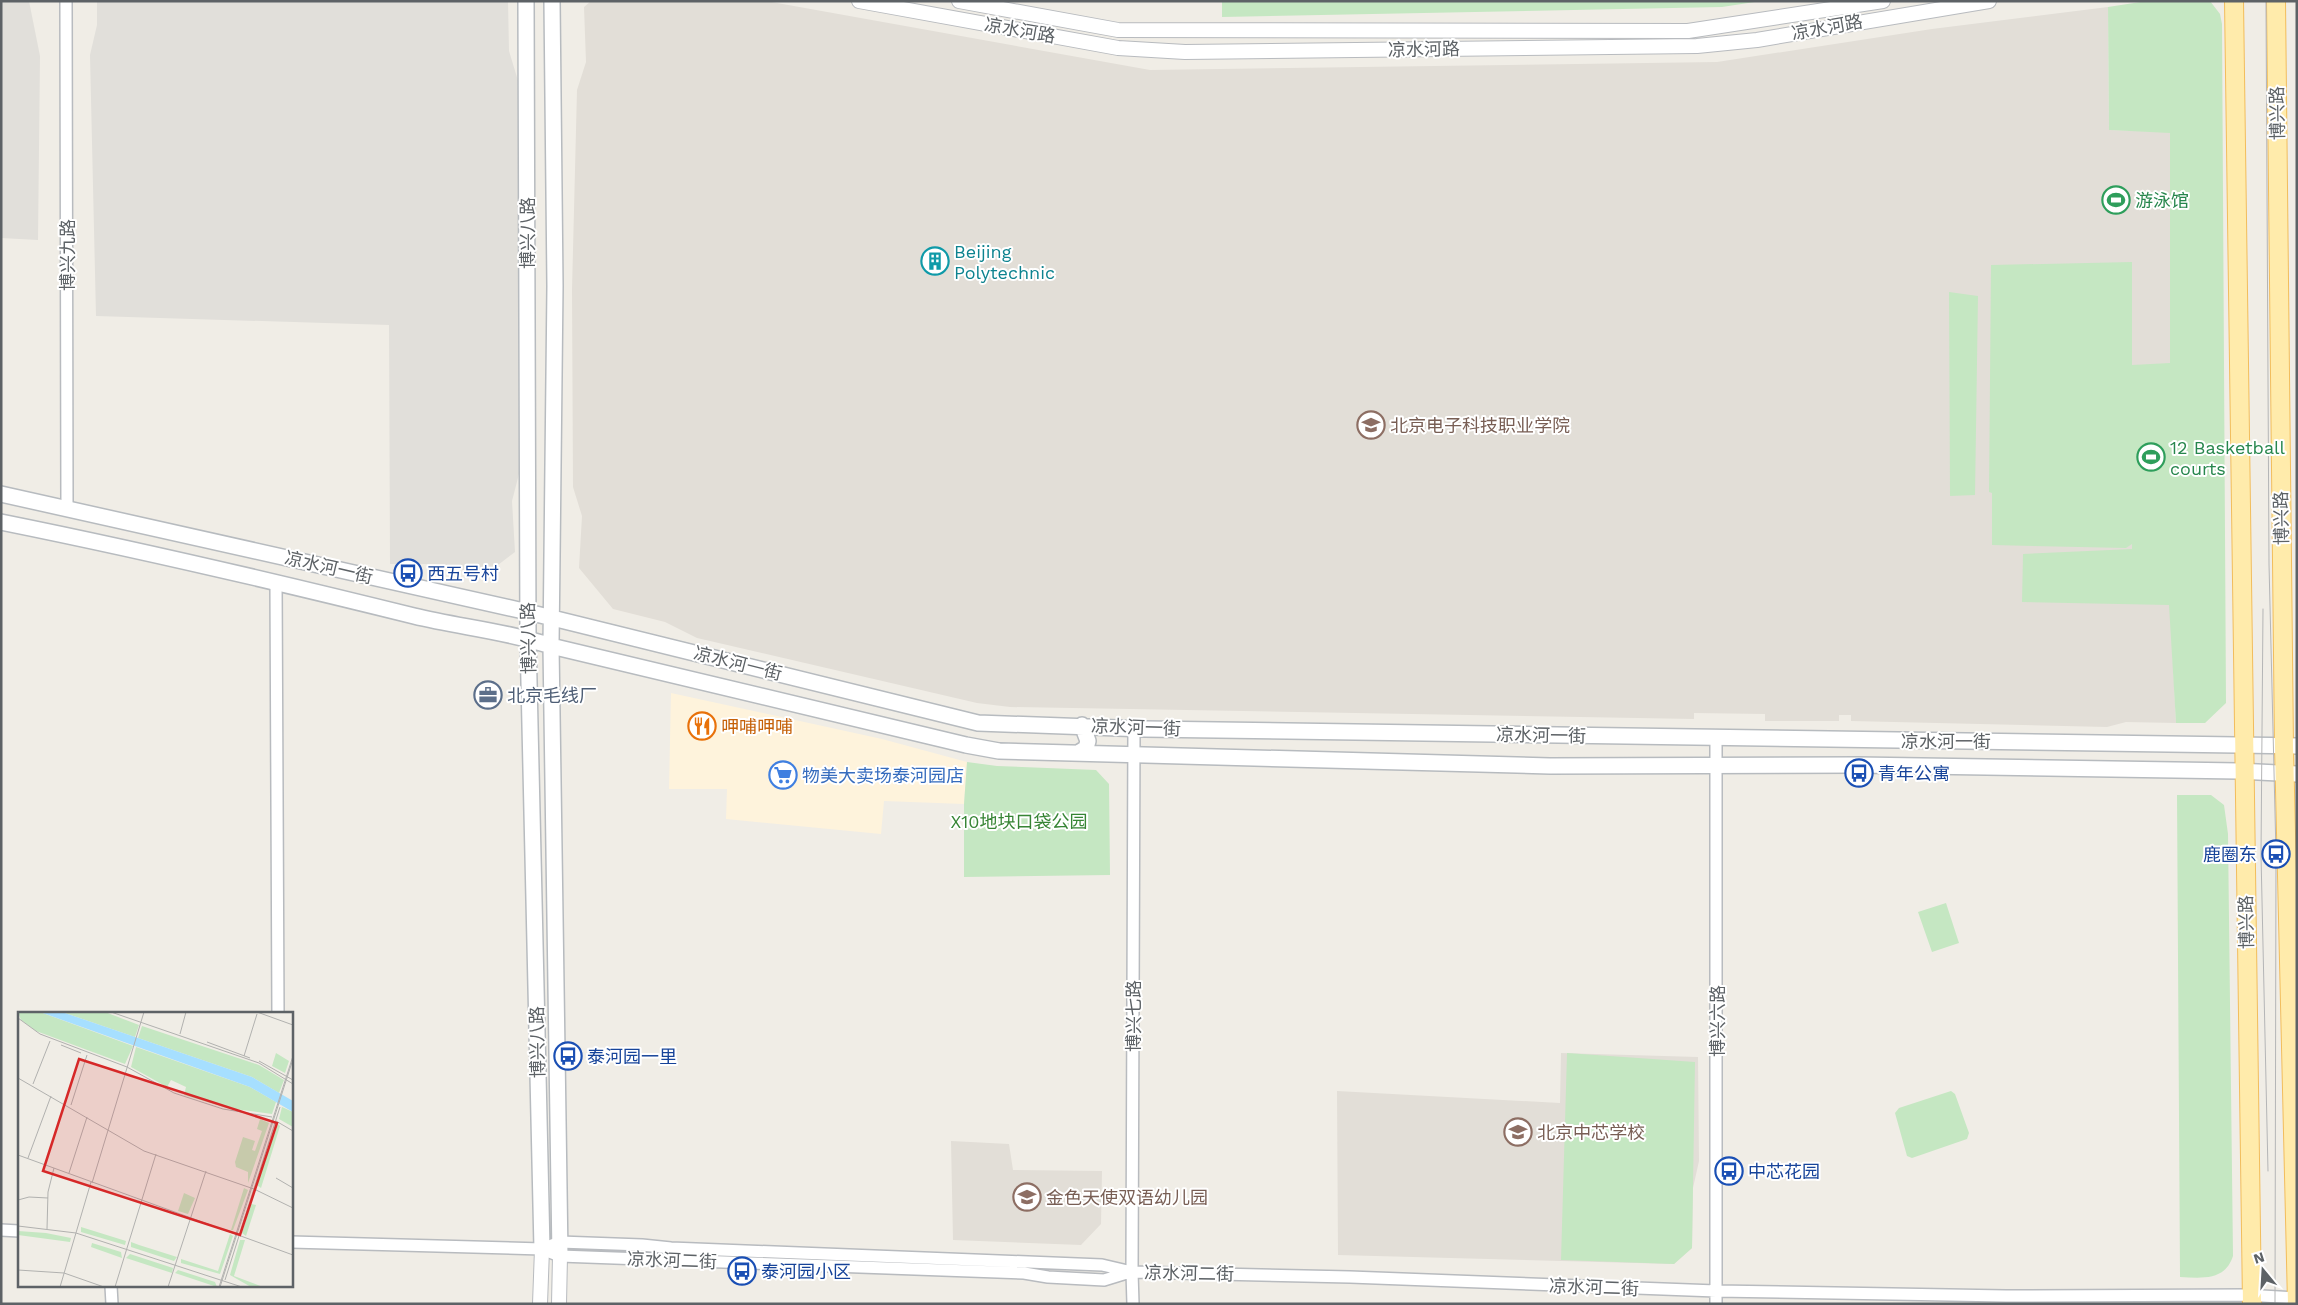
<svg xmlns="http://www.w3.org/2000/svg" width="2298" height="1305" font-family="'Work Sans','Noto Sans SC',sans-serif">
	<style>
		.commercial { fill: #fef3dc }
		.industrial { fill: #e1dfda }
		.education { fill: #e2ded7 }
		.green { fill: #c5e7c2 }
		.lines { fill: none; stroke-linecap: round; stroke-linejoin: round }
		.minor-casing { stroke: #b8bbbf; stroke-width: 14 }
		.tertiary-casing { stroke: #b8bbbf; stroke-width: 16 }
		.secondary-casing { stroke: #b7bbbf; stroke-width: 18 }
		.primary-casing { stroke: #f2bd5c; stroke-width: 20 }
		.minor { stroke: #fff; stroke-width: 11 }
		.tertiary { stroke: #fff; stroke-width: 14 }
		.secondary { stroke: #fff; stroke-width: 15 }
		.primary { stroke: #ffebab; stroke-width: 18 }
		.tram { stroke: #b4b5b6; stroke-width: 1 }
		.labels { text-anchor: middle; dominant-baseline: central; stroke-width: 4; stroke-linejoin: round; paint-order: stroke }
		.street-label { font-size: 18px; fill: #5d6266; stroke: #fff }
		.leisure-label { font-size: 18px; fill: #27864d; stroke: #fff; text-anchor: start }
		.culture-label { font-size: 18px; fill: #0d838f; stroke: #fff; text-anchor: start }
		.education-label { font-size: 18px; fill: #785e54; stroke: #fff; text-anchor: start }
		.transit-label { font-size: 18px; fill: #164399; stroke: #fff; text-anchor: start }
		.service-label { font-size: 18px; fill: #4e5e75; stroke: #fff; text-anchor: start }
		.food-label { font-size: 18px; fill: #c56008; stroke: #fff; text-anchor: start }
		.shop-label { font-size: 18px; fill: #366cbe; stroke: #fff; text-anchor: start }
		.park-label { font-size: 18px; fill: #378535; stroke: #fff }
		.inset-road { fill: none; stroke: #b1b1af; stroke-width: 1 }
		.view { fill: #d62828; fill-opacity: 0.15; stroke: #d62828; stroke-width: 2.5 }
		.inset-edge { fill: none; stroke: #5d6266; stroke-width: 2.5 }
	</style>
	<rect width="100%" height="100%" fill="#f0ede6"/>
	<path class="commercial" d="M671 693 882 739 967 762 964 804 884 801 881 834 726 819 727 789H669Z"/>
	<path class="industrial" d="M1 1H29L40 56 38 240 1 238Z
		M97 1H508L509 51 519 84 520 470 512 501 515 552 485 575 434 564H390L389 325 96 316 90 55 97 25Z"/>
	<path class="education" d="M591 1H766L1150 70 1717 62 1932 29 2108 7 2109 130 2170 132V605L2176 723 2126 722 2107 727 1851 721V715H1839V721H1765V714L1694 713V719L1010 707 977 703 697 638 665 622 613 609 579 568 582 516 573 487 572 290 577 90 586 62 584 7Z
		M1561 1053 1698 1057 1699 1161 1693 1188 1692 1248 1674 1264 1338 1255 1337 1091 1560 1103Z
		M951 1141 1009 1144 1013 1170 1102 1171 1101 1224 1081 1245 953 1240Z"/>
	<path class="green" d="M1222 1H1761L1722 7 1222 17Z
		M2147 1H2210L2220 14 2222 24 2226 703 2205 723H2176L2169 605 2022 602 2023 554 2132 549V544L2126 548 1992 545V493L1989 492 1991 265 2132 262V365L2170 363V133L2109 130 2108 7Z
		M1949 292 1978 296 1975 495 1950 496Z
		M967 762 997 766 1096 770 1109 784 1110 875 964 877V804Z
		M2177 795H2211L2224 805 2228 834 2233 1256C2225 1281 2202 1278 2180 1277Z
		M1946 903 1959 943 1932 952 1918 912Z
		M1567 1053 1695 1062 1692 1248 1674 1264 1561 1260Z
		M1951 1091 1955 1094 1969 1133 1967 1139 1912 1158 1907 1156 1895 1113 1899 1108Z"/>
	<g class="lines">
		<g class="minor-casing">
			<path id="minor" d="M66 1 67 508
				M276 582 278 1014
				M1 1230 19 1231
				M291 1242 542 1249 560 1256 1024 1273 1048 1277 1104 1280 1130 1272
				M542 1249 560 1242 642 1245 671 1248 1102 1265 1132 1272 1350 1277 1716 1291 2006 1296 2245 1295 2297 1298
				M111 1286 112 1304
				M1133 1304 1132 1272 1134 728
				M1716 1304V738"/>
		</g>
		<g class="tertiary-casing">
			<path id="tertiary" d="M859 1 1118 48 1185 52 1697 46 1757 40 1989 1
				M959 1 1118 30 1688 31 1883 1
				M540 1304 542 1249
				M559 1304 560 1256"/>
		</g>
		<g class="secondary-casing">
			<path id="secondary" d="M526 1 528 638 542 1249
				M552 1 555 286 551 646 560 1256
				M1 494 528 612 978 723 1145 729 2297 746
				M1 522C140 550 277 582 414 616 459 627 506 631 551 646L966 745 999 751 1550 766 1858 765 2238 771 2297 774
				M1078 753 1086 748 1088 741 1082 725"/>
		</g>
		<g class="primary-casing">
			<path id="primary" d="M2234 1 2252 1304
				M2276 1 2284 747 2297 1304"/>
		</g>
		<use href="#minor" class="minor"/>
		<use href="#tertiary" class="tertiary"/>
		<use href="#secondary" class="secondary"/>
		<use href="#primary" class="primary"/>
		<path class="tram" d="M2266 1 2269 564 2276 854 2275 1304
			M2263 609 2261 855 2268 1171"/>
	</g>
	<defs>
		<g id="stadium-ring" transform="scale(1.4375)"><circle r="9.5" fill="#fff" stroke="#2e9e5b" stroke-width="1.5"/><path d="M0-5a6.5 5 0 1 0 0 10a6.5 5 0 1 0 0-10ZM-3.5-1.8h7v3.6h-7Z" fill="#2e9e5b"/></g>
		<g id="building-ring" transform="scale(1.4375)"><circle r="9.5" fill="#fff" stroke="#0f9aa8" stroke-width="1.5"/><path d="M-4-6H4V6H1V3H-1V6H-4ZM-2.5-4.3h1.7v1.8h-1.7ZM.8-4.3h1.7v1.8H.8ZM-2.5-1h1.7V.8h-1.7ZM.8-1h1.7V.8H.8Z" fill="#0f9aa8"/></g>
		<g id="university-ring" transform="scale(1.4375)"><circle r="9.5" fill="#fff" stroke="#8d6e63" stroke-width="1.5"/><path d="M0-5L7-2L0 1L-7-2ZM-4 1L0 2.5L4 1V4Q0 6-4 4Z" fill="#8d6e63"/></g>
		<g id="bus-ring" transform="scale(1.4375)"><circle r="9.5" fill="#fff" stroke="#1a4fb4" stroke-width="1.5"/><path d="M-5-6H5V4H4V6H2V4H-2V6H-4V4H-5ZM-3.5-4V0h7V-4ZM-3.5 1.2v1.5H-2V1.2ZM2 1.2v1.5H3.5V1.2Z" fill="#1a4fb4"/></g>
		<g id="office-ring" transform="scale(1.4375)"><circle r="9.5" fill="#fff" stroke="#5c6f8a" stroke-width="1.5"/><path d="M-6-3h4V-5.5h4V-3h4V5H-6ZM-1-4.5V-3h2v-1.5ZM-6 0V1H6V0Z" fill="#5c6f8a"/></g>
		<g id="restaurant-ring" transform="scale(1.4375)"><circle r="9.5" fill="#fff" stroke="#e8710a" stroke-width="1.5"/><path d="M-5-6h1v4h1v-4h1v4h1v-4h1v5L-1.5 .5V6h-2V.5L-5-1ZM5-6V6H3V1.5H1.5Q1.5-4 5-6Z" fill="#e8710a"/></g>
		<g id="supermarket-ring" transform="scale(1.4375)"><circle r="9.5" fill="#fff" stroke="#3f7fe0" stroke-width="1.5"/><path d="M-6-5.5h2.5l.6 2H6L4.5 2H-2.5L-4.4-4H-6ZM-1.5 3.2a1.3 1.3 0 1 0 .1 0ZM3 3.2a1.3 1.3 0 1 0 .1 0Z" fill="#3f7fe0"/></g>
		<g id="school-ring" transform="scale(1.4375)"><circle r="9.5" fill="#fff" stroke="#8d6e63" stroke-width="1.5"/><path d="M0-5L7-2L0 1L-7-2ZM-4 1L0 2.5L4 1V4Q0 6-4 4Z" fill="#8d6e63"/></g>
	</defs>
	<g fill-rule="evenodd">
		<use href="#stadium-ring" x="2116" y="200"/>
		<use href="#building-ring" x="935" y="261"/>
		<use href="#university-ring" x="1371" y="425"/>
		<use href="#stadium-ring" x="2151" y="457"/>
		<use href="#bus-ring" x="408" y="573"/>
		<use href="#office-ring" x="488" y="695"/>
		<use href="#restaurant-ring" x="702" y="726"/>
		<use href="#bus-ring" x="1859" y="773"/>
		<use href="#supermarket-ring" x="783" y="775"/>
		<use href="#bus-ring" x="2276" y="854"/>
		<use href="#bus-ring" x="568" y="1056"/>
		<use href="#school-ring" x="1518" y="1132"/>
		<use href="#bus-ring" x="1729" y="1171"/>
		<use href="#school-ring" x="1027" y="1197"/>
		<use href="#bus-ring" x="742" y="1271"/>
	</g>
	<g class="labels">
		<g class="street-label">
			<text transform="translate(1827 27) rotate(-10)">凉水河路</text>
			<text transform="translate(1020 30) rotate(10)">凉水河路</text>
			<text transform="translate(1424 49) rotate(-1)">凉水河路</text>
			<text transform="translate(2277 113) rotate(-91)">博兴路</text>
			<text transform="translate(527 233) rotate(-90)">博兴八路</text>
			<text transform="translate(67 255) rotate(-90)">博兴九路</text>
			<text transform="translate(2281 518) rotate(-91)">博兴路</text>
			<text transform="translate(329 567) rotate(13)">凉水河一街</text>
			<text transform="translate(528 638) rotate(-91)">博兴八路</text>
			<text transform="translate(738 663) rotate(14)">凉水河一街</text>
			<text transform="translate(1136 727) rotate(2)">凉水河一街</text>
			<text transform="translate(1541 735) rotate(1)">凉水河一街</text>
			<text x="1946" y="741">凉水河一街</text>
			<text transform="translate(2246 922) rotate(-91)">博兴路</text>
			<text transform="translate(1133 1016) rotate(-90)">博兴七路</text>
			<text transform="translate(1717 1021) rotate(-90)">博兴六路</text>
			<text transform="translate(537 1042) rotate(-91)">博兴八路</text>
			<text transform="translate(672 1260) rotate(2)">凉水河二街</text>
			<text transform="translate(1189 1273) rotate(1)">凉水河二街</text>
			<text transform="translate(1594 1287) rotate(2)">凉水河二街</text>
		</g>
		<g class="leisure-label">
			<text x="2135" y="200">游泳馆</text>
			<text x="2170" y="447">12 Basketball<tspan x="2170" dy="21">courts</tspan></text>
		</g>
		<g class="culture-label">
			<text x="954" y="251">Beijing<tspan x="954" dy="21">Polytechnic</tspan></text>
		</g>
		<g class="education-label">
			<text x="1390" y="425">北京电子科技职业学院</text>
			<text x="1537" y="1132">北京中芯学校</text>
			<text x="1046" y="1197">金色天使双语幼儿园</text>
		</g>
		<g class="transit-label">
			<text x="427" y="573">西五号村</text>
			<text x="1878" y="773">青年公寓</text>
			<text x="2257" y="854" text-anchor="end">鹿圈东</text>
			<text x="587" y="1056">泰河园一里</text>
			<text x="1748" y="1171">中芯花园</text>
			<text x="761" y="1271">泰河园小区</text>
		</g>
		<g class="service-label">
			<text x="507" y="695">北京毛线厂</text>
		</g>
		<g class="food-label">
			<text x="721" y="726">呷哺呷哺</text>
		</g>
		<g class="shop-label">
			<text x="802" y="775">物美大卖场泰河园店</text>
		</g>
		<g class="park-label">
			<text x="1019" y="821">X10地块口袋公园</text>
		</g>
	</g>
	<g transform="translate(18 1012)">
		<rect width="275" height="275" fill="#f0ede6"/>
		<path d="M0 0H22L115 34 107 52 18 19 3 8ZM44 0H87L121 13 117 25ZM124 14 241 53 266 68 261 81 234 65 120 26ZM118 35 232 75 258 90 254 102 209 96 166 83 168 75 153 68 149 75 113 55ZM258 41 271 49 267 61 254 54ZM264 95 275 100V115L261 107ZM242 107 251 111 230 171V160L218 155 217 150 225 125 237 129 234 138 237 139 244 119 239 117ZM260 112 262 114 243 176 239 173ZM226 176 230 178 215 218H213ZM166 181 177 186 170 202 160 199ZM233 192 238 193 228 224 224 221ZM63 215 108 229 107 233 63 220ZM0 219 28 221 53 226 52 230 0 223ZM212 222 215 224 202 262 163 251V247L200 259ZM222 228H227L216 264 245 275H233L212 263ZM113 230 121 233 159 245 156 249 113 235ZM74 231 103 240 104 246 73 235ZM112 242 155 256 154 261 108 246ZM160 258 197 270 199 275 157 261Z" fill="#c5e7c2"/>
		<path d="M22 0H44L234 65 275 89V100L232 75Z" fill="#a6dfff"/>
		<path class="inset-road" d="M93 0 241 51 275 72M239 0 275 13M0 6 22 22 109 55 156 81 205 97 254 105M162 22 168 0M189 30 232 46M43 33 63 41M226 44 239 2M241 49 275 68M0 66 126 139 236 177 275 196M15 72 32 29M53 93 69 43M258 109 275 119M0 143 275 243M10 146 33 84M51 161 69 105M258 166 275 176M74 171 126 0M0 188 11 185 30 186M0 214 58 221 224 275M29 217 30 180 36 156M0 258 46 261 86 275M207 268 262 95M42 275 73 170M97 275 138 142M150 275 188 159M201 275 275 44M202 275 275 47"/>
		<path class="view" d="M61 47 259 111 222 223 25 159Z"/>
		<rect width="275" height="275" class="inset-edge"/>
	</g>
	<rect width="2298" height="1305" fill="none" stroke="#5d6266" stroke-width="5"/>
	<g transform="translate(2263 1270) rotate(342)" stroke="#ffffff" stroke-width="4" paint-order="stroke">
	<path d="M0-4L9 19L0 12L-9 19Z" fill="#5d6266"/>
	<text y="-8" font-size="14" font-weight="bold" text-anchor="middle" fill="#5d6266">N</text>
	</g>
</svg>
